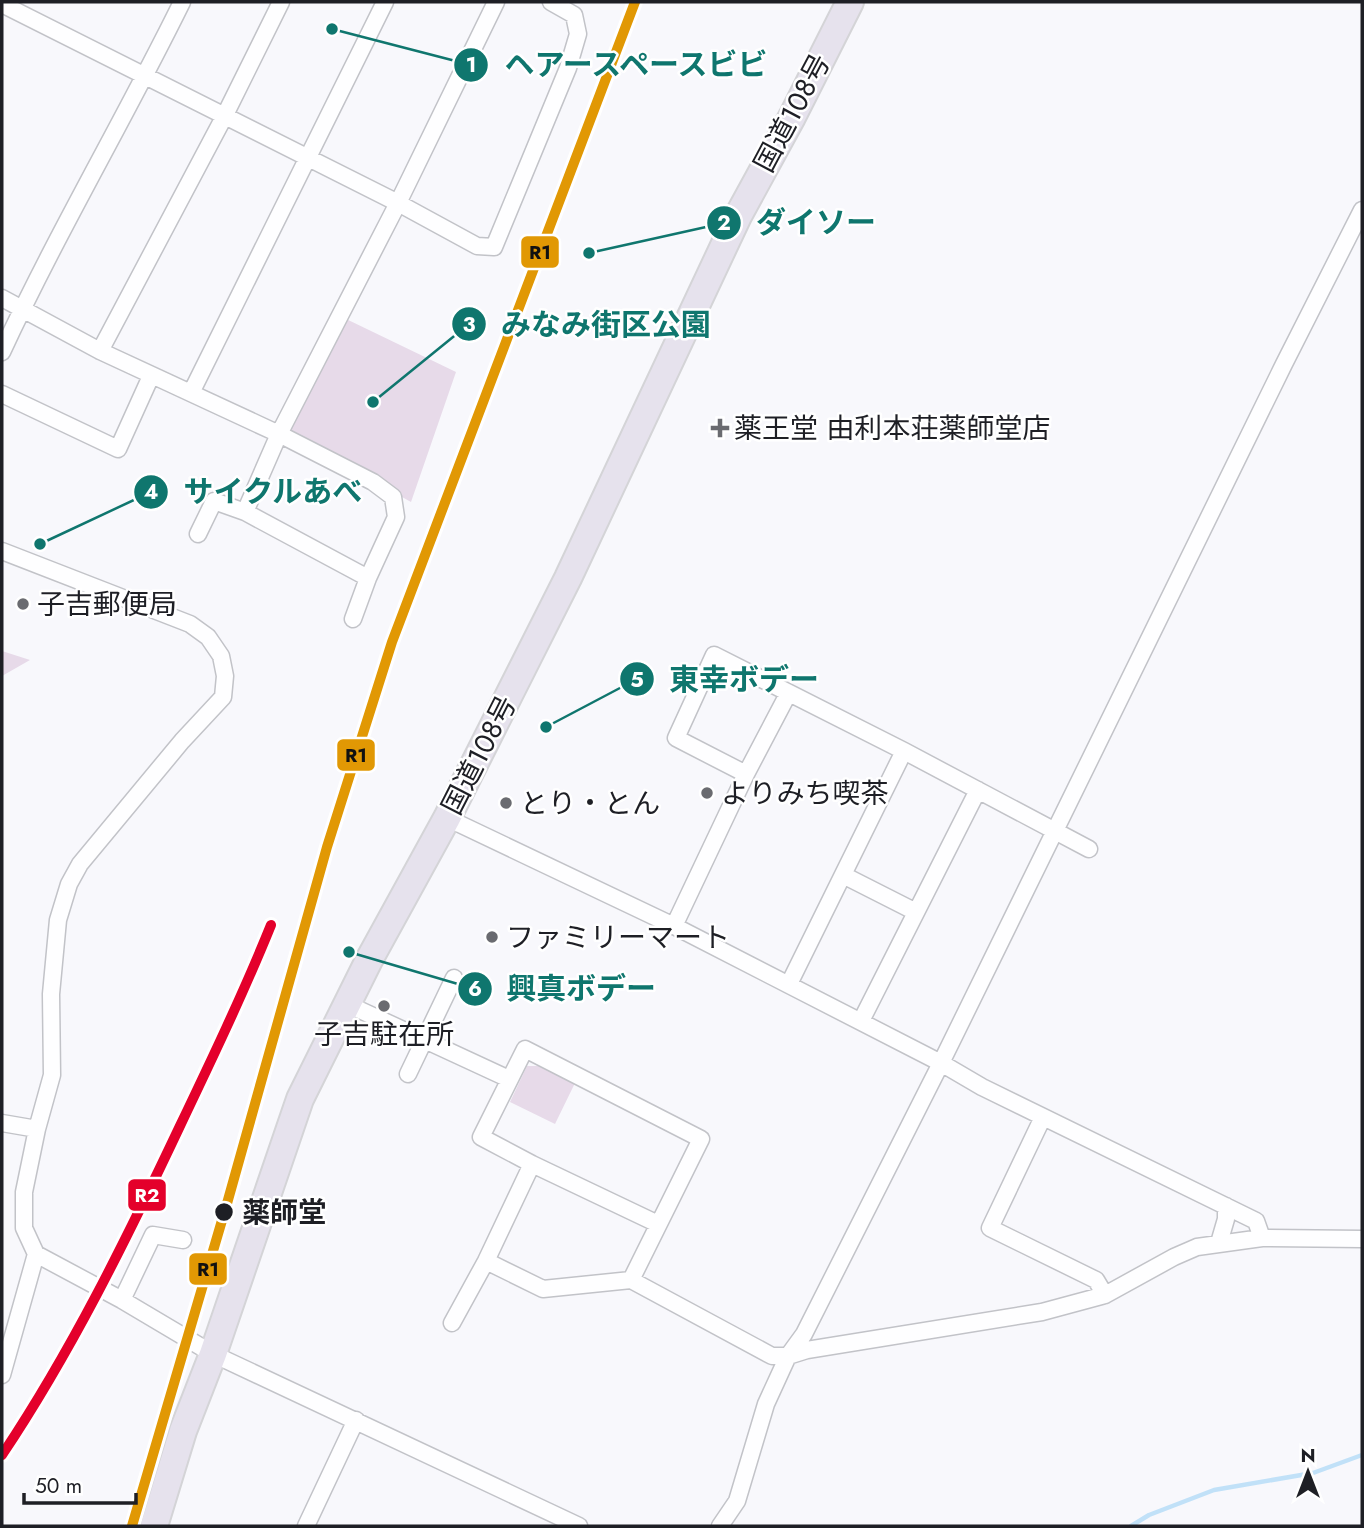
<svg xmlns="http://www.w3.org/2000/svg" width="1364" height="1528" font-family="Jost,'Noto Sans JP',sans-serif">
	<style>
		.green { fill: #e7dae9 }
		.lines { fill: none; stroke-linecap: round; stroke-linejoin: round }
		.stream { stroke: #c1e1f8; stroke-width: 4.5 }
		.minor-casing { stroke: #c2c3c8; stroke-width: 19 }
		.trunk-casing { stroke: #d4d4d7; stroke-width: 30 }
		.minor { stroke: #fefeff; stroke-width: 16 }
		.trunk { stroke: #e6e2ed; stroke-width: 26 }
		.rail-1-casing { stroke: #fff; stroke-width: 16 }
		.rail-2-casing { stroke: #fff; stroke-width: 16 }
		.rail-1 { stroke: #e19804; stroke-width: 10 }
		.rail-2 { stroke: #e4002b; stroke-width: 10 }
		.poi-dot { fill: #6a6b70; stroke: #fff; stroke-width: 2.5 }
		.stop-dot { fill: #1e1f25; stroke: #fff; stroke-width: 2.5 }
		.labels { text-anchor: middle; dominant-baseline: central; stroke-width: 5; stroke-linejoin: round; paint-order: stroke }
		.street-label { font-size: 28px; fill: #1e1f25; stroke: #fff }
		.poi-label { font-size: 28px; fill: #1e1f25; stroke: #fff; text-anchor: start }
		.stop-label { font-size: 28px; font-weight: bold; fill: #1e1f25; stroke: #fff; text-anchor: start }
		.leader { fill: none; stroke: #0f766e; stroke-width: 2.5 }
		.callout-dot { fill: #0f766e; stroke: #fff; stroke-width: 2.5 }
		.mark-label { font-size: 21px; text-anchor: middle; font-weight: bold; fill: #fff }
		.callout-label { font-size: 30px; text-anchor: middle; font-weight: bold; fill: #0f766e; stroke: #fff; stroke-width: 5; stroke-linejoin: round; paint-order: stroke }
		.line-badge { stroke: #fff; stroke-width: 2.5 }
		.badge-label { font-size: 19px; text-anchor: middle; font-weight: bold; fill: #fff }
		.pale-badge-label { font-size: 19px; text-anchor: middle; font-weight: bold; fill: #111 }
	</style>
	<rect width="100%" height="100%" fill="#f8f8fc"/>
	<path class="green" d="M342 317 456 372 411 502 285 432Z
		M2 651 30 660 2 676Z
		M527 1066H540L575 1083 555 1124 510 1102Z"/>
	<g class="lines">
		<path class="stream" d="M1131 1526 1149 1515 1214 1490 1313 1473 1362 1455"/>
		<g class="minor-casing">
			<path id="minor" d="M2 4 398 203 477 246 494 247 568 68 578 34 574 15 551 2
				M2 298 100 351 279 434 373 482 393 497 396 517 368 578 245 512 279 434 398 203 496 2
				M100 351 224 117 281 2
				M2 352C57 233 124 120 182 2
				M191 393 385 2
				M2 394 118 449 151 376
				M198 534 214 501 245 512
				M2 551 190 624 208 637 221 656 225 676 223 697 182 741 80 864 69 884 58 920 51 994 52 1075 37 1129 24 1192V1228L36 1254 122 1300 213 1354 579 1526
				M353 619 368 578
				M746 774 676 738 714 655 904 751 1089 849
				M447 818 674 926 941 1063 982 1087 1256 1221 1262 1238
				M843 875 916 912
				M674 926 746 774 788 694
				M789 984 904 751
				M347 1004 509 1079
				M861 1021 978 790
				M408 1074 454 978
				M1043 1117 990 1228 1096 1280 1105 1295
				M2 1123 37 1129
				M1219 1243 1226 1219V1206
				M486 1261 543 1289 631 1280 772 1356H788L807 1350 1042 1312 1105 1295 1174 1257 1197 1247 1262 1238 1362 1239
				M631 1280 701 1139 525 1049 481 1137 532 1164 658 1224
				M122 1300 153 1235 183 1240
				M452 1323 486 1261 532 1164
				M2 1375 36 1254
				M306 1526 356 1420
				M720 1526 737 1501 766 1404 788 1356 804 1334 941 1063 1284 364 1362 210"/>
		</g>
		<g class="trunk-casing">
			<path id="trunk" d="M154 1526 183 1431 213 1354 300 1099 369 960 447 818 568 578 738 216 792 117 850 2"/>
		</g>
		<use href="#minor" class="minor"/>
		<use href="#trunk" class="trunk"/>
		<g class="rail-1-casing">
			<path id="rail-1" d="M132 1526 228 1200 327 847 392 642 635 2"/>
		</g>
		<g class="rail-2-casing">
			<path id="rail-2" d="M2 1455C71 1352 126 1240 179 1128 211 1061 243 994 271 925"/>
		</g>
		<use href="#rail-1" class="rail-1"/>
		<use href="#rail-2" class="rail-2"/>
	</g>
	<g class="poi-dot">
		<path d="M716.5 417.5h7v7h7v7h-7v7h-7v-7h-7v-7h7z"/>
		<circle cx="23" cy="604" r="7"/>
		<circle cx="707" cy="793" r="7"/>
		<circle cx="506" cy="803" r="7"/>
		<circle cx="492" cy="937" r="7"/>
		<circle cx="384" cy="1006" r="7"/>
	</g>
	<circle class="stop-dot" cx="224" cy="1212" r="10"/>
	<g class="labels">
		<g class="street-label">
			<text transform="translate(792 113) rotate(-62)">国道108号</text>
			<text transform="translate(479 755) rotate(-63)">国道108号</text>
		</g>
		<g class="poi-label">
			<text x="734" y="428">薬王堂 由利本荘薬師堂店</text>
			<text x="37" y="604">子吉郵便局</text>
			<text x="721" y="793">よりみち喫茶</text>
			<text x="520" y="803">とり・とん</text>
			<text x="506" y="937">ファミリーマート</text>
			<text x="384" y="1034" text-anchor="middle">子吉駐在所</text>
		</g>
		<g class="stop-label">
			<text x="242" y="1212">薬師堂</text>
		</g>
	</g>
	<path class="leader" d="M332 29L471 65M589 253L724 223M373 402L469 324M40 544L151 492M546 727L637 679M349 952L475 989"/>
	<g class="callout-dot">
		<circle cx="332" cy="29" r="7"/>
		<circle cx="589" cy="253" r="7"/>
		<circle cx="373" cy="402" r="7"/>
		<circle cx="40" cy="544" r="7"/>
		<circle cx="546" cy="727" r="7"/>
		<circle cx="349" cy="952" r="7"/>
		<circle cx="471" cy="65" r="18"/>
		<circle cx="724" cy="223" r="18"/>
		<circle cx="469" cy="324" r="18"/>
		<circle cx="151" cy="492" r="18"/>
		<circle cx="637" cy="679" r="18"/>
		<circle cx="475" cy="989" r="18"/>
	</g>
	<g class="mark-label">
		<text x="471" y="72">1</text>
		<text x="724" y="230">2</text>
		<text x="469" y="332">3</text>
		<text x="151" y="499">4</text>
		<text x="637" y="687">5</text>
		<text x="475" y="996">6</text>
	</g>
	<g class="callout-label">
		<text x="636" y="75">ヘアースペースビビ</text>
		<text x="816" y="233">ダイソー</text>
		<text x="606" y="335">みなみ街区公園</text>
		<text x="273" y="502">サイクルあべ</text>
		<text x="744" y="690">東幸ボデー</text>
		<text x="581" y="999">興真ボデー</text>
	</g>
	<g class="line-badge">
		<rect x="520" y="235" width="40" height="34" rx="7" fill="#e19804"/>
		<rect x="336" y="738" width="40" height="34" rx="7" fill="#e19804"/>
		<rect x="127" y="1178" width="40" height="34" rx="7" fill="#e4002b"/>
		<rect x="188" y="1252" width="40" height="34" rx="7" fill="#e19804"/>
	</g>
	<g class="badge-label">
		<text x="147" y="1202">R2</text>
	</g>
	<g class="pale-badge-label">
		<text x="540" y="259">R1</text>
		<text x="356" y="762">R1</text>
		<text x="208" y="1276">R1</text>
	</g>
	<rect width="1364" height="1528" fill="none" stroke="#1e1f25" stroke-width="7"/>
	<g transform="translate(1308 1472)" stroke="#ffffff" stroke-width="5" paint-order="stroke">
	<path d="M0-5L12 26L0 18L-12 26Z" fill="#1e1f25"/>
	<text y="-10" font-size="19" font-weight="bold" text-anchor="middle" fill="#1e1f25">N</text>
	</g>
	<path d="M24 1493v10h112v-10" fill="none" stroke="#1e1f25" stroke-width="3.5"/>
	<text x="35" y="1493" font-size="21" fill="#1e1f25" stroke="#ffffff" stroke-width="5" paint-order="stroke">50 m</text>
</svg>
